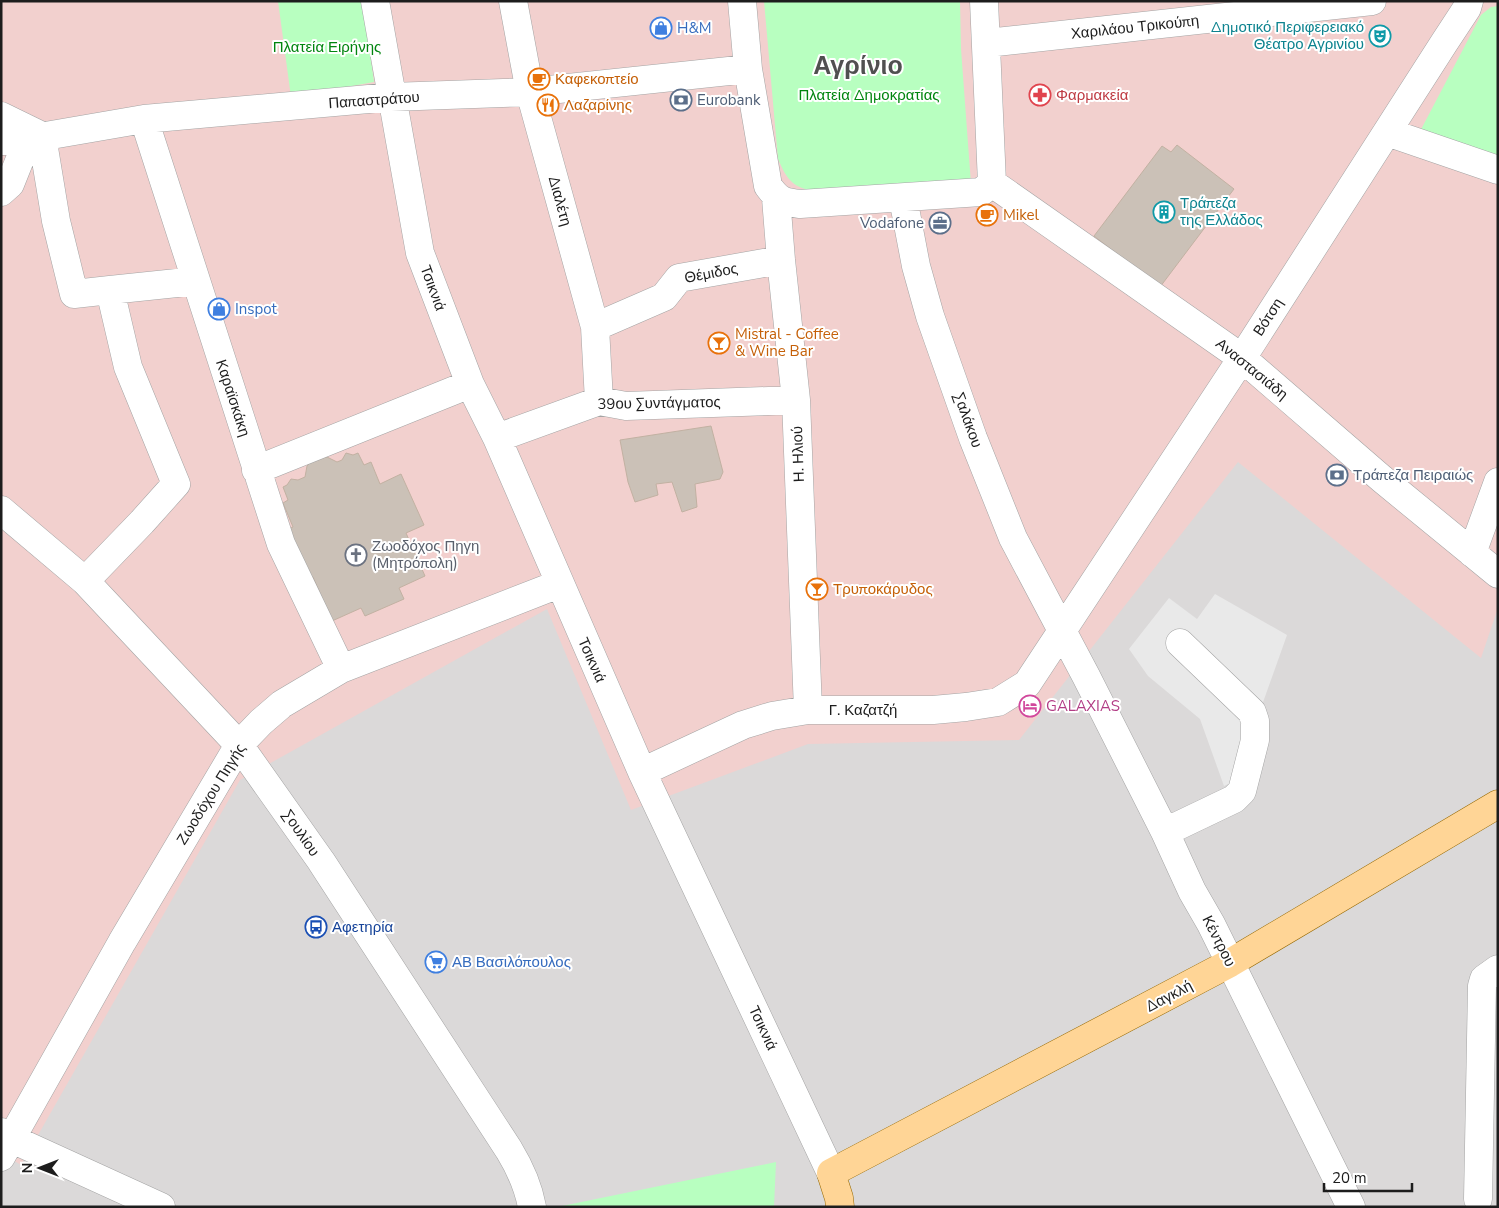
<svg xmlns="http://www.w3.org/2000/svg" width="1499" height="1208" font-family="'Nunito Sans',sans-serif">
	<style>
		.residential { fill: #dbd9d9 }
		.commercial { fill: #f2d0ce }
		.park { fill: #b8ffc0 }
		.parking { fill: #e9e9e9 }
		.building { fill: #cbc1b7; stroke: #c2b1a2 }
		.lines { fill: none; stroke-linecap: round; stroke-linejoin: round }
		.minor-casing { stroke: #a4a4a4; stroke-width: 29 }
		.major-casing { stroke: #956800; stroke-width: 29 }
		.minor { stroke: #fff; stroke-width: 28 }
		.major { stroke: #ffd596; stroke-width: 28 }
		.labels { text-anchor: middle; dominant-baseline: central; stroke-width: 4; stroke-linejoin: round; paint-order: stroke }
		.street-label { font-size: 15px; fill: #1d1d1d; stroke: #fff }
		.culture-label { font-size: 15px; fill: #0d838f; stroke: #fff; text-anchor: end }
		.shop-label { font-size: 15px; fill: #366cbe; stroke: #fff; text-anchor: start }
		.park-label { font-size: 15px; fill: #01850f; stroke: #fff }
		.food-label { font-size: 15px; fill: #c56008; stroke: #fff; text-anchor: start }
		.health-label { font-size: 15px; fill: #be3a42; stroke: #fff; text-anchor: start }
		.service-label { font-size: 15px; fill: #4e5e75; stroke: #fff; text-anchor: start }
		.worship-label { font-size: 15px; fill: #5b616d; stroke: #fff; text-anchor: start }
		.hotel-label { font-size: 15px; fill: #b23c85; stroke: #fff; text-anchor: start }
		.transit-label { font-size: 15px; fill: #164399; stroke: #fff; text-anchor: start }
		.town-label { font-size: 25px; font-weight: bold; fill: #505050; stroke: #fff }
	</style>
	<rect width="100%" height="100%" fill="#efebe1"/>
	<path class="residential" d="M1 1H1498V1207H1Z"/>
	<path class="commercial" d="M1 1H1498V608L1481 658 1238 462 1019 740 808 744 631 810 547 609 240 780 21 1165 1 1153Z"/>
	<path class="park" d="M278 1H363L374 82 291 97Z
		M764 1H960L961 49 971 184 817 192C793 187 788 182 778 159Z
		M1498 6V167L1416 139 1481 15 1491 7Z
		M776 1162 774 1207H557Z"/>
	<path class="parking" d="M1215 594 1287 635 1235 781 1224 786 1200 719 1148 676 1129 649 1169 598 1197 619Z"/>
	<path class="building" d="M1177 145 1234 189 1160 287 1094 236 1162 146 1171 152Z
		M711 426 723 472 720 479 695 484 697 507 682 512 672 482 656 484 658 495 635 502 628 482 620 440Z
		M346 453 353 455 358 453 364 465 371 462 380 484 401 474 424 525 406 533 425 576 399 588 404 599 365 616 361 608 332 621 313 577 308 580 286 530 293 527 283 503 288 500 283 487 287 485 291 479 298 480 305 477 307 466 315 458 327 457 337 462 342 460Z"/>
	<g class="lines">
		<g class="minor-casing">
			<path id="minor" d="M375 1 420 253 470 384 497 438 642 772 831 1173
				M513 1 530 92 595 327 599 401
				M742 1 748 69 768 186C779 201 783 202 800 204L981 192 992 183
				M984 1 992 183
				M987 43 1372 1
				M1 116 42 136 56 221 74 294 110 290 128 367 176 484 142 522 85 581
				M144 119 281 544 341 669
				M1387 132 1498 170
				M1 141 28 139 144 119 391 97 530 92 748 69
				M992 183 1242 358 1382 479 1498 574
				M1 192 10 184 28 139
				M776 198 781 260 796 400 808 710
				M903 198 916 266 930 316 973 438 1013 538 1086 676 1165 832 1192 891 1211 924 1351 1207
				M110 290 196 281
				M595 327 664 297 679 278 781 260
				M497 438 599 401 626 406 796 400
				M256 470 470 384
				M1 510 85 581 239 745 321 861 509 1150C520 1168 528 1185 532 1207
				M1472 553 1498 482
				M642 772 743 725 772 716 808 710H933L966 707 998 702 1027 684 1242 358 1444 43 1467 8 1469 1
				M1165 832 1234 799 1242 791 1255 740V721L1252 712 1180 643
				M1 1132 12 1139 161 1207
				M1 1157 122 942 239 745 261 722 282 704 341 669 559 584
				M1478 1199 1482 986 1484 979 1498 969"/>
		</g>
		<g class="major-casing">
			<path id="major" d="M840 1207 839 1198 831 1173 1230 963 1498 804"/>
		</g>
		<use href="#minor" class="minor"/>
		<use href="#major" class="major"/>
	</g>
	<defs>
		<g id="shop-ring" transform="scale(1.125)"><circle r="9.5" fill="#fff" stroke="#3f7fe0" stroke-width="1.5"/><path d="M-5-2.5h2.3a2.7 3.5 0 0 1 5.4 0H5L5.5 6h-11ZM-1.5-2.5h3a1.5 2.3 0 0 0-3 0Z" fill="#3f7fe0"/></g>
		<g id="theatre-ring" transform="scale(1.125)"><circle r="9.5" fill="#fff" stroke="#0f9aa8" stroke-width="1.5"/><path d="M-5-5.5Q0-4 5-5.5V0Q5 5 0 6Q-5 5-5 0ZM-3.3-2.5H-1v1.5H-3.3ZM1-2.5H3.3v1.5H1ZM-2.8 1Q0 5.5 2.8 1Z" fill="#0f9aa8"/></g>
		<g id="cafe-ring" transform="scale(1.125)"><circle r="9.5" fill="#fff" stroke="#e8710a" stroke-width="1.5"/><path d="M-5.5-4.5H6V0H3Q3 3.5 0 3.5H-2.5Q-5.5 3.5-5.5 0ZM3-3.2v2h1.7v-2ZM-6 4.5H4V6H-6Z" fill="#e8710a"/></g>
		<g id="pharmacy-ring" transform="scale(1.125)"><circle r="9.5" fill="#fff" stroke="#e0444e" stroke-width="1.5"/><path d="M-2-6h4v4h4v4h-4v4h-4v-4h-4v-4h4Z" fill="#e0444e"/></g>
		<g id="bank-ring" transform="scale(1.125)"><circle r="9.5" fill="#fff" stroke="#5c6f8a" stroke-width="1.5"/><path d="M-6-4H6V4H-6ZM0-2.3a2.3 2.3 0 1 0 0 4.6a2.3 2.3 0 1 0 0-4.6Z" fill="#5c6f8a"/></g>
		<g id="restaurant-ring" transform="scale(1.125)"><circle r="9.5" fill="#fff" stroke="#e8710a" stroke-width="1.5"/><path d="M-5-6h1v4h1v-4h1v4h1v-4h1v5L-1.5 .5V6h-2V.5L-5-1ZM5-6V6H3V1.5H1.5Q1.5-4 5-6Z" fill="#e8710a"/></g>
		<g id="building-ring" transform="scale(1.125)"><circle r="9.5" fill="#fff" stroke="#0f9aa8" stroke-width="1.5"/><path d="M-4-6H4V6H1V3H-1V6H-4ZM-2.5-4.3h1.7v1.8h-1.7ZM.8-4.3h1.7v1.8H.8ZM-2.5-1h1.7V.8h-1.7ZM.8-1h1.7V.8H.8Z" fill="#0f9aa8"/></g>
		<g id="office-ring" transform="scale(1.125)"><circle r="9.5" fill="#fff" stroke="#5c6f8a" stroke-width="1.5"/><path d="M-6-3h4V-5.5h4V-3h4V5H-6ZM-1-4.5V-3h2v-1.5ZM-6 0V1H6V0Z" fill="#5c6f8a"/></g>
		<g id="bar-ring" transform="scale(1.125)"><circle r="9.5" fill="#fff" stroke="#e8710a" stroke-width="1.5"/><path d="M-6-5H6L.8 .8V4.5H3.5V6h-7V4.5H-.8V.8Z" fill="#e8710a"/></g>
		<g id="church-ring" transform="scale(1.125)"><circle r="9.5" fill="#fff" stroke="#6b7280" stroke-width="1.5"/><path d="M-1.2-6h2.4v3.5h3.3v2.4h-3.3V6h-2.4V-.1h-3.3v-2.4h3.3Z" fill="#6b7280"/></g>
		<g id="hotel-ring" transform="scale(1.125)"><circle r="9.5" fill="#fff" stroke="#d1479c" stroke-width="1.5"/><path d="M-6-4.5h1.5V1H6V5H4.5V3h-9V5H-6ZM-4 0a1.8 1.8 0 1 1 3.6 0ZM.5 0V-2.5h3Q6-2.5 6 0Z" fill="#d1479c"/></g>
		<g id="bus-ring" transform="scale(1.125)"><circle r="9.5" fill="#fff" stroke="#1a4fb4" stroke-width="1.5"/><path d="M-5-6H5V4H4V6H2V4H-2V6H-4V4H-5ZM-3.5-4V0h7V-4ZM-3.5 1.2v1.5H-2V1.2ZM2 1.2v1.5H3.5V1.2Z" fill="#1a4fb4"/></g>
		<g id="supermarket-ring" transform="scale(1.125)"><circle r="9.5" fill="#fff" stroke="#3f7fe0" stroke-width="1.5"/><path d="M-6-5.5h2.5l.6 2H6L4.5 2H-2.5L-4.4-4H-6ZM-1.5 3.2a1.3 1.3 0 1 0 .1 0ZM3 3.2a1.3 1.3 0 1 0 .1 0Z" fill="#3f7fe0"/></g>
	</defs>
	<g fill-rule="evenodd">
		<use href="#shop-ring" x="661" y="28"/>
		<use href="#theatre-ring" x="1380" y="36"/>
		<use href="#cafe-ring" x="539" y="79"/>
		<use href="#pharmacy-ring" x="1040" y="95"/>
		<use href="#bank-ring" x="681" y="100"/>
		<use href="#restaurant-ring" x="548" y="105"/>
		<use href="#building-ring" x="1164" y="212"/>
		<use href="#cafe-ring" x="987" y="215"/>
		<use href="#office-ring" x="940" y="223"/>
		<use href="#shop-ring" x="219" y="309"/>
		<use href="#bar-ring" x="719" y="343"/>
		<use href="#bank-ring" x="1337" y="475"/>
		<use href="#church-ring" x="356" y="555"/>
		<use href="#bar-ring" x="817" y="589"/>
		<use href="#hotel-ring" x="1030" y="706"/>
		<use href="#bus-ring" x="316" y="927"/>
		<use href="#supermarket-ring" x="436" y="962"/>
	</g>
	<g class="labels">
		<g class="street-label">
			<text transform="translate(1135 27) rotate(-6)">Χαριλάου Τρικούπη</text>
			<text transform="translate(374 100) rotate(-4)">Παπαστράτου</text>
			<text transform="translate(560 201) rotate(75)">Διαλέτη</text>
			<text transform="translate(711 273) rotate(-11)">Θέμιδος</text>
			<text transform="translate(433 288) rotate(70)">Τσικνιά</text>
			<text transform="translate(1268 317) rotate(-57)">Βότση</text>
			<text transform="translate(1252 369) rotate(39)">Αναστασιάδη</text>
			<text transform="translate(233 398) rotate(72)">Καραϊσκάκη</text>
			<text transform="translate(659 403) rotate(-1)">39ου Συντάγματος</text>
			<text transform="translate(968 420) rotate(70)">Σαλάκου</text>
			<text transform="translate(798 454) rotate(-92)">Η. Ηλιού</text>
			<text transform="translate(592 660) rotate(66)">Τσικνιά</text>
			<text x="863" y="710">Γ. Καζατζή</text>
			<text transform="translate(211 794) rotate(-58)">Ζωοδόχου Πηγής</text>
			<text transform="translate(301 833) rotate(55)">Σουλίου</text>
			<text transform="translate(1219 941) rotate(63)">Κέντρου</text>
			<text transform="translate(1169 996) rotate(-28)">Δαγκλή</text>
			<text transform="translate(763 1028) rotate(65)">Τσικνιά</text>
		</g>
		<g class="culture-label">
			<text x="1364" y="27">Δημοτικό Περιφερειακό<tspan x="1364" dy="17">Θέατρο Αγρινίου</tspan></text>
			<text x="1180" y="203" text-anchor="start">Τράπεζα<tspan x="1180" dy="17">της Ελλάδος</tspan></text>
		</g>
		<g class="shop-label">
			<text x="677" y="28">H&amp;M</text>
			<text x="235" y="309">Inspot</text>
			<text x="452" y="962">ΑΒ Βασιλόπουλος</text>
		</g>
		<g class="park-label">
			<text x="327" y="47">Πλατεία Ειρήνης</text>
			<text x="869" y="95">Πλατεία Δημοκρατίας</text>
		</g>
		<g class="food-label">
			<text x="555" y="79">Καφεκοπτείο</text>
			<text x="564" y="105">Λαζαρίνης</text>
			<text x="1003" y="215">Mikel</text>
			<text x="735" y="334">Mistral - Coffee<tspan x="735" dy="17">&amp; Wine Bar</tspan></text>
			<text x="833" y="589">Τρυποκάρυδος</text>
		</g>
		<g class="health-label">
			<text x="1056" y="95">Φαρμακεία</text>
		</g>
		<g class="service-label">
			<text x="697" y="100">Eurobank</text>
			<text x="924" y="223" text-anchor="end">Vodafone</text>
			<text x="1353" y="475">Τράπεζα Πειραιώς</text>
		</g>
		<g class="worship-label">
			<text x="372" y="546">Ζωοδόχος Πηγη<tspan x="372" dy="17">(Μητρόπολη)</tspan></text>
		</g>
		<g class="hotel-label">
			<text x="1046" y="706">GALAXIAS</text>
		</g>
		<g class="transit-label">
			<text x="332" y="927">Αφετηρία</text>
		</g>
		<g class="town-label">
			<text x="858" y="66">Αγρίνιο</text>
		</g>
	</g>
	<rect width="1499" height="1208" fill="none" stroke="#1d1d1d" stroke-width="5"/>
	<g transform="translate(40 1168) rotate(270)" stroke="#ffffff" stroke-width="4" paint-order="stroke">
	<path d="M0-4L9 19L0 12L-9 19Z" fill="#1d1d1d"/>
	<text y="-8" font-size="14" font-weight="bold" text-anchor="middle" fill="#1d1d1d">N</text>
	</g>
	<path d="M1324 1183v8h88v-8" fill="none" stroke="#1d1d1d" stroke-width="2.5"/>
	<text x="1332" y="1183" font-size="15" fill="#1d1d1d" stroke="#ffffff" stroke-width="4" paint-order="stroke">20 m</text>
</svg>
